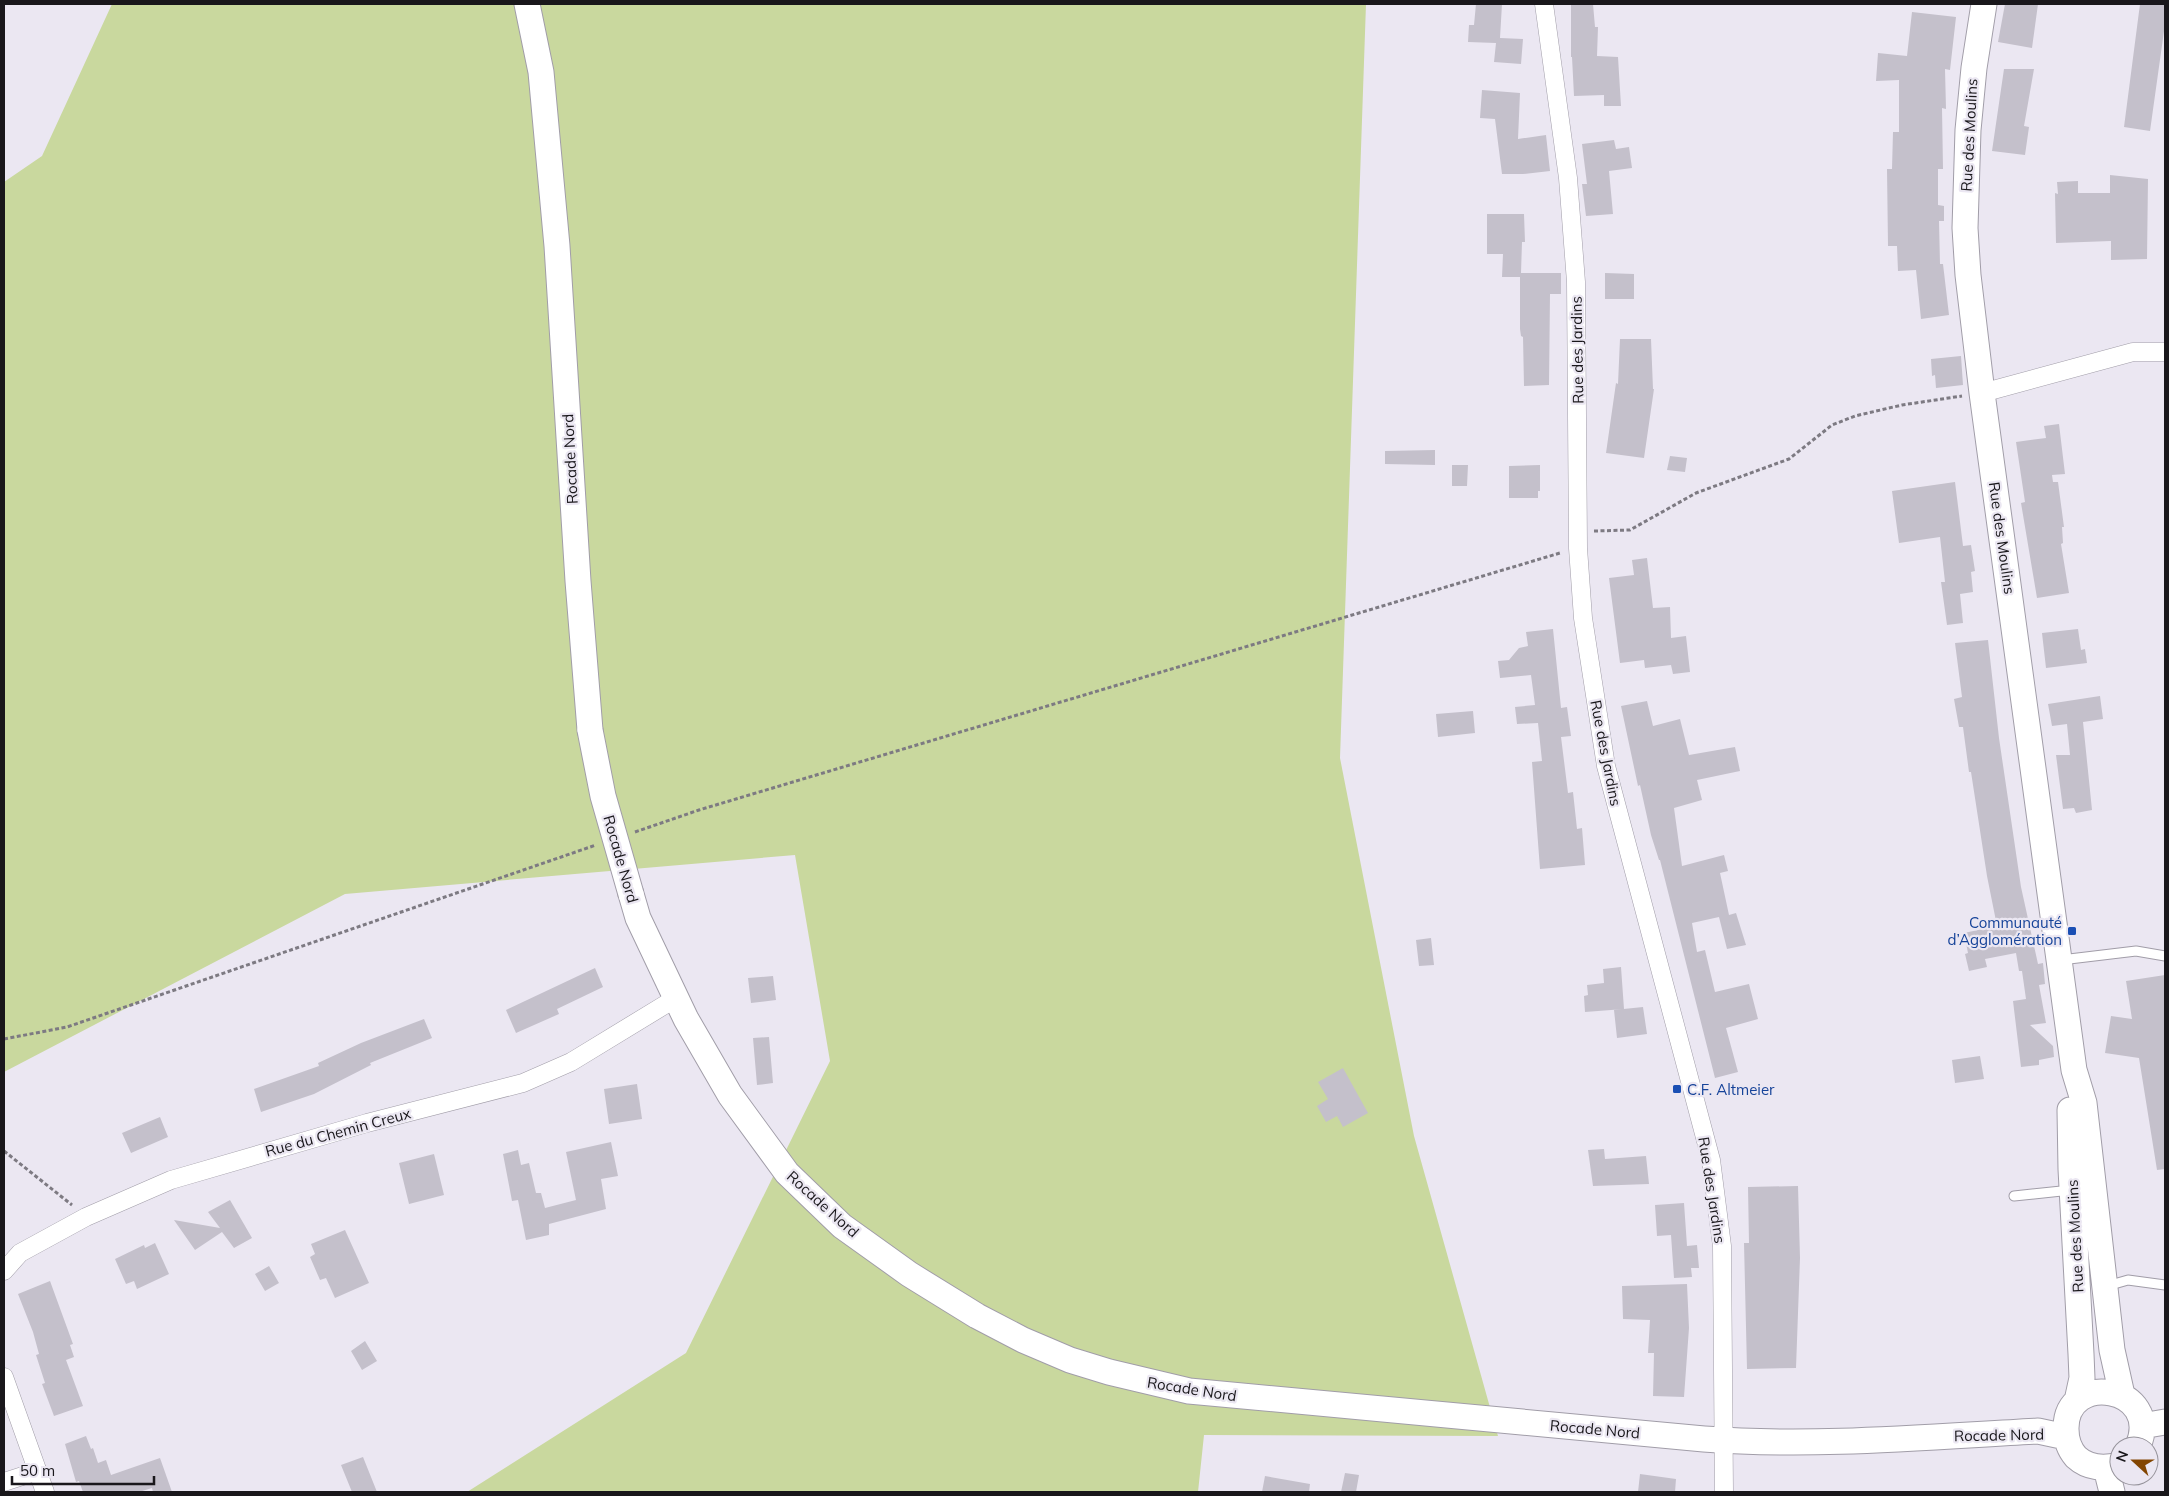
<svg xmlns="http://www.w3.org/2000/svg" width="2169" height="1496" font-family="Mulish,sans-serif">
	<style>
		.green { fill: #c9d89e }
		.building { fill: #c4c0cb }
		.lines { fill: none; stroke-linecap: round; stroke-linejoin: round }
		.lane-casing { stroke: #a19da8; stroke-width: 11 }
		.street-casing { stroke: #a19da8; stroke-width: 19 }
		.secondary-casing { stroke: #a19da8; stroke-width: 27 }
		.path { stroke: #7d7a82; stroke-width: 3; stroke-dasharray: 4 2.5; stroke-linecap: butt }
		.lane { stroke: #fff; stroke-width: 9 }
		.street { stroke: #fff; stroke-width: 18 }
		.secondary { stroke: #fff; stroke-width: 25 }
		.secondary-bridge-casing { stroke: #a19da8; stroke-width: 27; stroke-linecap: butt }
		.secondary-bridge { stroke: #fff; stroke-width: 25 }
		.transit-dot { fill: #1a4fb4; stroke: #ebe7f2; stroke-width: 2 }
		.labels { text-anchor: middle; dominant-baseline: central; stroke-width: 4.5; stroke-linejoin: round; paint-order: stroke }
		.street-label { font-size: 15px; fill: #19171b; stroke: #ebe7f2 }
		.transit-label { font-size: 15px; fill: #164399; stroke: #ebe7f2; text-anchor: end }
	</style>
	<rect width="100%" height="100%" fill="#ebe7f2"/>
	<path class="green" d="M112 4H1366L1340 758 1414 1136 1498 1436 1204 1435 1198 1492H467L686 1353 830 1061 795 855 345 894 4 1072V182L42 156Z"/>
	<path class="building" d="M1476 4H1502L1500 38 1523 39 1521 64 1494 62 1496 43 1468 42 1469 25H1474Z
		M1571 4H1593L1595 27H1598L1597 56 1618 57 1621 106H1604V95L1574 96 1572 57H1571Z
		M2005 4H2038L2032 48 1998 42Z
		M2140 4H2165V24L2150 131 2124 127Z
		M1912 12 1956 17 1950 70 1945 69 1946 109 1942 108 1943 169H1938V205L1944 206V221H1939L1940 264H1943L1949 315 1921 319 1916 270 1898 271 1897 246H1888L1887 169H1892L1893 132H1899V80L1876 81 1878 53 1907 56Z
		M2004 69H2034L2024 126 2029 127 2025 155 1992 151Z
		M1482 90 1520 93 1518 139 1546 135 1550 171 1523 174H1502L1495 119 1480 118Z
		M1614 140 1616 149 1629 147 1632 168 1609 171 1613 214 1586 216 1582 184H1587L1582 144Z
		M2110 175 2148 179 2147 259 2111 260V241L2056 243 2055 193 2058 194 2057 182 2078 181V193H2110Z
		M1487 214H1524L1525 242H1522L1521 273H1561V294H1550L1549 385 1524 386 1523 337 1521 336 1520 329V277H1502L1503 254H1487Z
		M1605 273 1634 274V299H1605Z
		M1620 339H1651L1653 389H1654L1644 458 1606 453 1616 383 1618 384Z
		M1961 356 1963 385 1936 388 1935 375 1932 376 1931 359Z
		M2059 424 2065 474 2052 475 2053 482H2058L2064 527H2062L2063 543 2061 544 2069 593 2037 598 2021 503 2025 502 2016 442 2046 438 2044 426Z
		M1435 450V465L1385 464V451Z
		M1670 456 1687 458 1685 472 1667 470Z
		M1452 465H1468L1467 486H1452Z
		M1540 465V491H1538V498H1509V466Z
		M1955 482 1963 546 1971 545 1975 571 1971 572 1973 592 1960 594 1963 623 1947 625 1941 582H1945L1940 537 1899 543 1892 491Z
		M1647 558 1653 608 1670 607 1671 638 1686 636 1690 672 1673 674 1671 665 1645 668 1644 660 1620 663 1609 578 1634 575 1632 560Z
		M1553 629 1561 708 1567 707 1571 736 1561 737 1568 793 1573 792 1577 829 1582 828 1585 865 1540 869 1532 762 1542 761 1538 723 1517 724 1515 707 1535 705 1531 675 1500 678 1498 661 1509 660 1519 648 1528 646 1526 632Z
		M2078 629 2081 650 2085 649 2087 663 2046 668 2042 633Z
		M1988 640 1999 738 2021 887 2038 964 2043 963 2045 984 2039 985 2046 1023 2030 1025 2053 1046 2054 1057 2039 1060V1065L2021 1067 2013 1001 2026 999 2022 971H2019L2016 953 1985 959 1987 967 1969 971 1965 954 1968 953 1964 933 1997 926 1987 876 1971 772H1969L1963 727H1959L1954 699 1962 697 1955 643Z
		M2100 696 2103 719 2083 722 2092 810 2076 813 2074 808 2063 809 2056 755H2070L2067 724 2052 726 2048 704Z
		M1647 701 1653 726 1680 719 1689 755 1735 747 1740 771 1697 780 1702 800 1674 808 1682 866 1724 855 1728 871 1720 873 1729 915 1736 913 1746 945 1727 949 1719 917 1692 923 1697 952 1705 950 1715 992 1749 984 1758 1019 1726 1028 1738 1072 1715 1078 1660 860H1659L1651 835 1640 785 1638 786 1621 706Z
		M1473 711 1475 733 1438 737 1436 714Z
		M1431 938 1434 965 1419 966 1416 940Z
		M1621 967 1624 1009 1585 1012 1584 996 1588 995 1587 985 1604 983 1603 969Z
		M595 968 603 987 557 1009 559 1014 516 1033 506 1010Z
		M2165 975V1169L2157 1170 2139 1058 2105 1053 2111 1016 2132 1019 2126 981Z
		M773 976 776 1000 751 1003 748 978Z
		M1643 1007 1647 1034 1617 1038 1614 1010Z
		M424 1019 432 1038 370 1063 371 1065 314 1094 261 1112 254 1089 319 1066 318 1063 361 1043Z
		M769 1037 773 1083 757 1085 753 1038Z
		M1980 1056 1984 1079 1955 1083 1952 1060Z
		M1343 1068 1368 1113 1343 1127 1337 1116 1326 1122 1317 1106 1328 1099 1318 1082Z
		M637 1084 642 1119 609 1124 604 1089Z
		M160 1117 168 1137 131 1153 122 1133Z
		M611 1142 618 1176 601 1179 606 1209 549 1224V1235L526 1240 518 1200 512 1201 503 1154 518 1150 521 1165 529 1163 536 1193H541L545 1208 576 1200 566 1152Z
		M1604 1149 1605 1159 1646 1156 1649 1184 1593 1186 1588 1150Z
		M434 1154 444 1195 409 1204 399 1163Z
		M1798 1186 1800 1258 1796 1368 1747 1369 1744 1243H1749L1748 1187Z
		M230 1200 252 1238 234 1248 222 1232 195 1250 174 1220 220 1228 208 1212Z
		M1684 1203 1687 1246 1697 1245 1699 1268H1691L1692 1277 1674 1278 1671 1235 1657 1236 1655 1205Z
		M345 1230 369 1283 335 1298 326 1278 320 1280 310 1257 315 1254 311 1244Z
		M155 1243 169 1274 137 1289 134 1281 126 1284 115 1259 144 1245 145 1248Z
		M269 1266 279 1283 265 1291 255 1274Z
		M50 1281 73 1344 70 1345 74 1357 66 1360 83 1406 54 1416 42 1384 45 1383 36 1355 39 1354 33 1332 18 1294Z
		M1687 1284 1689 1328 1684 1397 1653 1396 1654 1353H1648L1650 1320 1623 1319 1622 1286Z
		M365 1341 377 1361 362 1370 351 1351Z
		M86 1436 91 1449 93 1448 98 1463 106 1460 111 1475 160 1458 172 1492H153L152 1488 139 1492H83L79 1481 76 1482 65 1444Z
		M363 1457 377 1492H352L341 1465Z
		M1345 1473 1359 1475 1356 1492H1341Z
		M1640 1474 1676 1479 1675 1492H1638Z
		M1265 1476 1310 1484 1309 1492H1262Z"/>
	<g class="lines">
		<g class="lane-casing">
			<path id="lane" d="M2061 960 2136 951 2165 956
				M2014 1196 2071 1190
				M2107 1286 2128 1280 2165 1285"/>
		</g>
		<g class="street-casing">
			<path id="street" d="M1544 4 1568 178 1576 282 1578 548 1583 618 1606 766 1711 1160 1722 1246 1724 1492
				M1982 393 2133 352H2165
				M4 1271 20 1253 86 1217 171 1180 367 1123 523 1083 571 1062 676 998
				M4 1377 45 1492
				M4 1482 38 1471"/>
		</g>
		<g class="secondary-casing">
			<path id="secondary" d="M527 4 541 72 557 246 578 581 590 730
				M1984 4 1974 68 1968 130 1965 228 1968 275 1982 393 2074 1070 2084 1103 2112 1350 2122 1395
				M631 894 638 918 686 1019 730 1095 787 1173 842 1226 909 1274 977 1316 1023 1340 1070 1360 1109 1372 1189 1391 1704 1439C1815 1447 1927 1437 2038 1431L2066 1437
				M2070 1110 2071 1169 2081 1354 2082 1378 2077 1401
				M2142 1426 2165 1422
				M2119 1465C2104 1469 2088 1468 2076 1457 2069 1449 2066 1439 2066 1429 2065 1370 2163 1386 2138 1446
				M2106 1468 2112 1492"/>
		</g>
		<path class="path" d="M1594 531 1630 530 1696 493 1789 459 1832 425 1855 416 1902 405 1962 396
			M635 832 699 810 1560 553
			M4 1039 67 1027 596 845
			M4 1151 72 1205"/>
		<use href="#lane" class="lane"/>
		<use href="#street" class="street"/>
		<use href="#secondary" class="secondary"/>
		<g class="secondary-bridge-casing">
			<path id="secondary-bridge" d="M590 730 603 796 631 894"/>
		</g>
		<use href="#secondary-bridge" class="secondary-bridge"/>
	</g>
	<g class="transit-dot">
		<rect x="2067" y="926" width="10" height="10" rx="2.5"/>
		<rect x="1672" y="1084" width="10" height="10" rx="2.5"/>
	</g>
	<g class="labels">
		<g class="street-label">
			<text transform="translate(1969 135) rotate(-87)">Rue des Moulins</text>
			<text transform="translate(1577 350) rotate(-91)">Rue des Jardins</text>
			<text transform="translate(570 459) rotate(-93)">Rocade Nord</text>
			<text transform="translate(2002 538) rotate(82)">Rue des Moulins</text>
			<text transform="translate(1606 753) rotate(79)">Rue des Jardins</text>
			<text transform="translate(621 859) rotate(74)">Rocade Nord</text>
			<text transform="translate(338 1132) rotate(-15)">Rue du Chemin Creux</text>
			<text transform="translate(1712 1190) rotate(81)">Rue des Jardins</text>
			<text transform="translate(823 1204) rotate(42)">Rocade Nord</text>
			<text transform="translate(2075 1236) rotate(-93)">Rue des Moulins</text>
			<text transform="translate(1192 1389) rotate(9)">Rocade Nord</text>
			<text transform="translate(1595 1429) rotate(5)">Rocade Nord</text>
			<text transform="translate(1999 1435) rotate(-1)">Rocade Nord</text>
		</g>
		<g class="transit-label">
			<text x="2062" y="922">Communauté<tspan x="2062" dy="17">d’Agglomération</tspan></text>
			<text x="1687" y="1089" text-anchor="start">C.F. Altmeier</text>
		</g>
	</g>
	<rect width="2169" height="1496" fill="none" stroke="#19171b" stroke-width="10"/>
	<g transform="translate(2134 1461) rotate(291)"><circle r="24" fill="#ebe7f2" stroke="#97949c"/>
	<path d="M0-4L9 19L0 12L-9 19Z" fill="#834602"/>
	<text y="-8" font-size="14" font-weight="bold" text-anchor="middle" fill="#19171b">N</text>
	</g>
	<path d="M12 1476v8h142v-8" fill="none" stroke="#19171b" stroke-width="2.5"/>
	<text x="20" y="1476" font-size="15" fill="#19171b" stroke="#ebe7f2" stroke-width="4" paint-order="stroke">50 m</text>
</svg>
